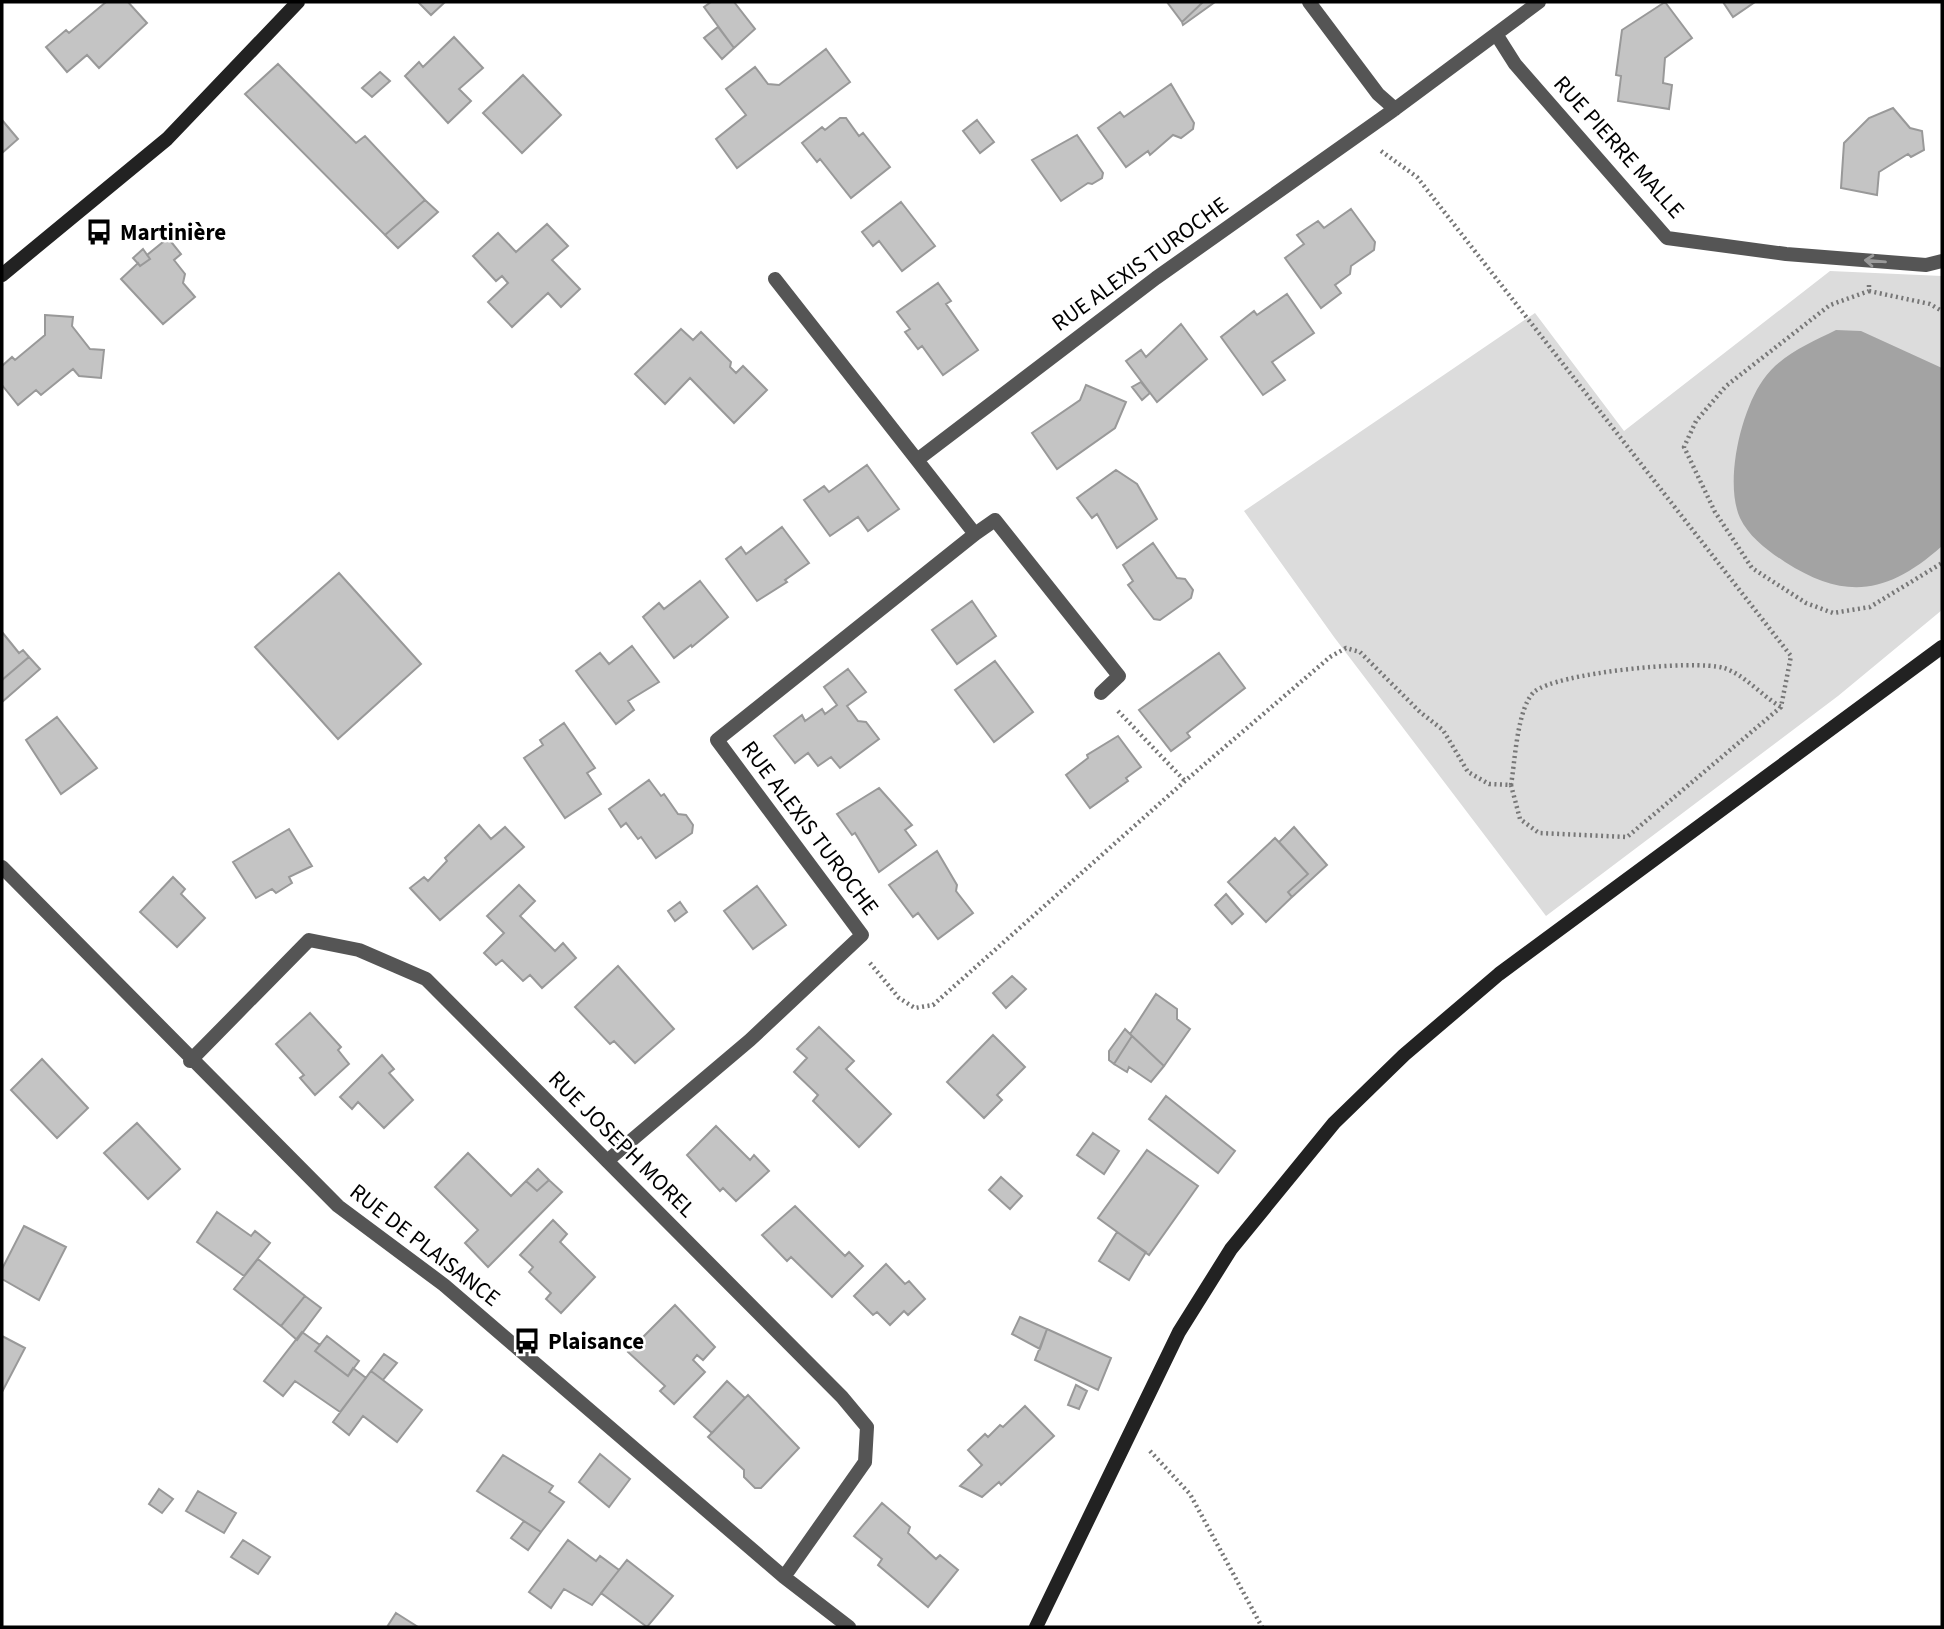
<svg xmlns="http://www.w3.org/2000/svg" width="1944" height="1629" font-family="'Source Sans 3',sans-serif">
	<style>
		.green { fill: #dcdcdc }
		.water { fill: #a3a3a3 }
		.building { fill: #c4c4c4; stroke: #999; stroke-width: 2 }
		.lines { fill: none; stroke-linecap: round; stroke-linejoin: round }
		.path { stroke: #777; stroke-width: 4.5; stroke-dasharray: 2 3.5; stroke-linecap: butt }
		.street { stroke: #555; stroke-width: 14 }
		.secondary { stroke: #222; stroke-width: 14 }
		.oneway { stroke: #999 }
		.labels { text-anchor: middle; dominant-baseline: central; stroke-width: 5; stroke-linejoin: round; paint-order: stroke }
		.street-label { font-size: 23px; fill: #000; stroke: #fff }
		.poi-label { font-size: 23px; font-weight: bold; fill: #000; stroke: #fff; text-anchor: start }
	</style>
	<rect width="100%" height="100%" fill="#fff"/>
	<path class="green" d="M1830 271 1942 276V610L1838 696 1546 916 1334 637 1244 511 1535 313 1624 431Z"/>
	<path class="water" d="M1836 330 1861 331 1942 368V546C1888 594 1846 601 1785 562 1768 551 1749 537 1740 518 1724 482 1741 411 1763 380 1780 355 1810 343 1836 330Z"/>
	<path class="building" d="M106 2H128L147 23 99 68 87 55 67 72 46 47 66 30 69 33Z
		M418 2H445L431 15Z
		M711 2H734L755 29 734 48 704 7Z
		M1167 2H1211H1203L1182 22Z
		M1203 2H1215L1183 25 1182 22Z
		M1665 2 1692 38 1665 58 1663 83 1672 85 1669 109 1618 101 1621 76 1616 75 1622 30Z
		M1723 2H1755L1733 17Z
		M718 27 734 48 722 59 704 38Z
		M454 37 483 68 459 89 471 101 448 123 405 76 419 62 423 67Z
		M826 49 850 82 737 168 716 139 746 115 726 89 755 67 768 84 779 85Z
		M278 64 356 143 365 136 425 200 385 235 245 94Z
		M380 72 390 81 372 97 362 88Z
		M523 75 561 115 522 153 483 113Z
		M1171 84 1194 123 1193 129 1181 138 1173 135 1150 155 1148 151 1126 167 1098 128 1120 112 1124 117Z
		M1893 108 1910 128 1922 131 1924 150 1911 157 1908 154 1879 172 1877 195 1841 188 1844 143 1869 118Z
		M840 118H846L859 136 863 133 890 167 851 198 820 159 817 162 802 143 822 127 825 130Z
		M2 120 18 139 2 153Z
		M977 120 994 142 980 153 963 131Z
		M1077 135 1103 173 1102 178 1092 184 1088 183 1061 201 1032 160Z
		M425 200 438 212 398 248 385 235Z
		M901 202 935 246 902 271 879 241 873 246 862 232Z
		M1351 209 1375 242 1374 250 1351 266 1350 274 1335 285 1341 293 1321 308 1285 258 1304 244 1297 235 1318 221 1324 228Z
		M547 224 568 246 552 260 580 289 561 307 548 293 512 327 488 302 508 283 502 276 496 281 473 256 498 233 516 252Z
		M168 238 181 254 174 260 185 274 183 283 195 297 163 324 121 279 138 263 140 266 150 259 147 255Z
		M143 249 150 259 140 266 133 258Z
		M938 283 951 301 946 304 978 350 943 375 922 346 918 349 905 332 910 329 897 312Z
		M1287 294 1314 333 1272 362 1285 380 1263 395 1221 337 1254 311 1257 315Z
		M45 315 73 317 72 326 90 349 104 350 101 378 79 376 73 369 41 395 36 390 18 405 2 385V366L12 357 15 360 45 335Z
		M1181 324 1207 359 1157 402 1126 361 1141 350 1146 357Z
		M681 329 693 340 701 332 731 362 730 367 736 373 743 366 767 390 734 423 690 378 665 404 635 374Z
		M1141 382 1150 393 1142 400 1132 387Z
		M1086 385 1126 402 1115 428 1057 469 1032 433 1080 400Z
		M867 465 899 509 868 531 858 517 830 536 804 500 824 486 829 492Z
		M1116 470 1137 484 1157 519 1117 548 1097 514 1092 518 1077 498Z
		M782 527 809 563 785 580 787 582 757 601 726 559 741 547 746 554Z
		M1153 543 1177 578 1185 579 1193 590 1191 598 1160 620 1154 619 1128 585 1133 581 1123 565Z
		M339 573 421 664 338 739 255 647Z
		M700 581 728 617 692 647 691 645 674 658 643 617 659 603 664 609Z
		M972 601 996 636 957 664 932 630Z
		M2 632 19 653 23 650 29 657 2 680Z
		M632 646 659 682 628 701 634 710 616 724 576 671 600 653 609 664Z
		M1219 653 1245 688 1187 733 1190 737 1171 751 1139 710Z
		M29 657 40 669 2 702V680Z
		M995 661 1033 712 994 742 955 690Z
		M848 669 866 692 847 706 858 721 866 722 879 739 840 768 831 757 818 766 808 753 795 763 774 736 802 715 805 721 822 709 825 714 837 705 824 687Z
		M57 717 97 768 61 794 26 740Z
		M564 723 595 768 587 773 601 794 565 818 524 758 543 745 540 740Z
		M1118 736 1141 767 1126 778 1128 781 1090 808 1066 775 1088 758 1087 755Z
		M649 780 661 796 664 794 678 814 686 815 693 825 692 833 656 858 641 837 638 839 626 823 621 827 609 809Z
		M879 788 912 825 905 830 916 845 879 872 855 833 852 835 837 814Z
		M479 825 491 839 505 827 524 847 440 920 410 888 424 877 428 881 447 861 445 858Z
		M1294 827 1327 865 1292 897 1288 892 1308 874 1279 842Z
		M289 829 312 866 289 877 292 883 276 893 272 889 256 898 233 862Z
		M1275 838 1308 874 1288 892 1292 897 1266 922 1228 882Z
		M937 851 957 885 956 891 973 913 938 939 918 913 913 917 889 885Z
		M173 877 185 889 181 894 205 918 177 947 140 912Z
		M519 885 535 901 520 916 555 951 563 943 576 958 542 988 530 975 523 981 502 960 496 965 484 953 504 933 487 916Z
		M757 886 786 925 753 949 724 911Z
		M1226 894 1243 914 1232 924 1215 905Z
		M680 902 687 912 675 921 668 911Z
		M618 966 674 1029 635 1063 614 1041 610 1044 575 1007Z
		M1012 976 1026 989 1006 1008 993 993Z
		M1156 994 1177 1009V1019L1190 1029 1164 1066 1130 1034Z
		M310 1013 341 1047 338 1050 349 1064 315 1095 300 1078 304 1075 276 1044Z
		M819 1027 854 1061 846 1069 891 1114 859 1147 813 1101 818 1095 794 1072 807 1058 797 1049Z
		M1125 1029 1132 1036 1114 1064 1109 1060V1051Z
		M993 1035 1025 1067 997 1095 1002 1100 984 1118 947 1082Z
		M1132 1036 1164 1066 1151 1082 1129 1067 1127 1072 1114 1064Z
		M382 1055 394 1069 389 1073 413 1100 384 1128 358 1102 352 1109 340 1097Z
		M42 1059 88 1108 57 1138 11 1090Z
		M1166 1096 1235 1151 1218 1173 1149 1119Z
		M137 1123 180 1169 148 1199 104 1153Z
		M716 1126 750 1160 754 1155 769 1171 736 1201 723 1188 720 1191 687 1155Z
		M1093 1133 1119 1151 1104 1174 1077 1155Z
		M1147 1150 1198 1186 1149 1255 1098 1218Z
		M468 1153 511 1196 526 1181 537 1191 549 1180 562 1192 488 1267 465 1243 478 1230 435 1187Z
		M538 1169 549 1180 537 1191 526 1181Z
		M1001 1177 1022 1196 1010 1209 989 1190Z
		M795 1206 845 1256 849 1252 863 1266 832 1297 791 1257 787 1261 762 1235Z
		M217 1212 251 1236 255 1231 270 1243 244 1276 197 1242Z
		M553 1220 567 1234 560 1242 595 1277 561 1313 546 1299 551 1293 529 1272 533 1267 520 1255Z
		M24 1226 66 1247 39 1300 2 1279V1269Z
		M1117 1232 1146 1252 1129 1280 1099 1261Z
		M258 1259 305 1296 281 1326 234 1289Z
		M886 1264 905 1284 909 1281 925 1299 908 1315 904 1311 890 1325 877 1312 873 1315 854 1296Z
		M305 1296 321 1308 297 1340 281 1326Z
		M675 1305 715 1347 703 1360 697 1355 693 1360 705 1372 674 1404 660 1391 665 1386 628 1352Z
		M1020 1317 1047 1329 1040 1349 1012 1334Z
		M1047 1329 1111 1358 1098 1390 1035 1360Z
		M302 1332 320 1345 315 1351 348 1376 353 1368 366 1378 340 1412 295 1381 283 1396 264 1381Z
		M2 1336 25 1348 2 1392Z
		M327 1336 359 1361 348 1376 315 1351Z
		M384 1354 397 1363 383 1380 371 1371Z
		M371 1371 422 1410 397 1442 363 1416 349 1435 333 1422Z
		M727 1381 745 1398 712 1433 694 1417Z
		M1076 1385 1087 1391 1079 1409 1068 1405Z
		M748 1395 799 1448 761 1488H755L744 1477V1470L708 1437Z
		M1025 1406 1054 1436 1001 1485 999 1482 982 1497 960 1486 982 1465 968 1450 985 1434 988 1437 1000 1425 1003 1427Z
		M600 1454 630 1479 609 1507 579 1482Z
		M503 1455 553 1486 549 1492 564 1502 541 1532 477 1491Z
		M159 1489 173 1499 162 1513 149 1504Z
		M198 1491 236 1513 224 1533 186 1511Z
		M882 1503 910 1527 908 1533 936 1559 940 1555 958 1570 928 1607 878 1565 882 1559 854 1536Z
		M524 1521 541 1532 528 1550 511 1538Z
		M243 1540 270 1557 258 1574 231 1557Z
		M568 1540 596 1561 600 1556 619 1570 592 1605 564 1589 551 1608 529 1592Z
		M627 1560 673 1596 647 1627 601 1593Z
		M396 1613 418 1627H387Z"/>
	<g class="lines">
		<path class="path" d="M1869 285V291L1830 305 1726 386 1696 421 1684 447 1715 512 1752 568 1806 603 1833 613 1870 607 1942 563
			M1869 291 1930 304 1942 311
			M1118 711 1185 781
			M1511 785C1515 762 1517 708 1534 692 1555 673 1694 659 1724 668 1745 675 1762 696 1781 707
			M870 963 899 998 915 1008 933 1005 1185 781 1330 657 1346 648 1360 652 1420 712 1443 730 1468 772 1489 784 1511 785 1520 819 1539 833 1627 837 1781 707 1791 656 1417 177 1381 151
			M1150 1451 1190 1494 1262 1627"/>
		<path class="street" d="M1309 2 1378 94 1395 109
			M1496 34 1515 64 1667 238 1786 254 1926 265 1942 261
			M775 279 917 460
			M975 534 995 520 1119 676 1101 693
			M2 867 338 1206 444 1285 784 1577 849 1627
			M190 1061 309 940 359 950 426 979 842 1397 867 1427 865 1462 784 1577
			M607 1161 750 1040 862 935 717 740 975 534 917 460 1156 278 1395 109 1539 2"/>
		<path class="secondary" d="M2 275 167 139 298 2
			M1036 1627 1179 1332 1231 1249 1334 1123 1404 1055 1499 974 1942 647"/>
	</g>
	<defs><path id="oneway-shaft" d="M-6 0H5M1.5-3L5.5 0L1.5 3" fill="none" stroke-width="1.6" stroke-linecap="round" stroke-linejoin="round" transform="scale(1.75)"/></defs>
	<use class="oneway" href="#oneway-shaft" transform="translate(1875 261) rotate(-175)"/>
	<defs>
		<g id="bus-bare" transform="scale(2.1)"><path d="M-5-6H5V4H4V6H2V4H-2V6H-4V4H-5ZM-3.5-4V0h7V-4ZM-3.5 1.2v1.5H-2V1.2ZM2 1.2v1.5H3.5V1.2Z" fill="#000" stroke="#fff" stroke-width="2.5" paint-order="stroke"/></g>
	</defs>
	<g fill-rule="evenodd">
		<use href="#bus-bare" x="99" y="232"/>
		<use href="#bus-bare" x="527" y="1341"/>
	</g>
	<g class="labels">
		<g class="street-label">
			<text transform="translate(1619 147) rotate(48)">RUE PIERRE MALLE</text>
			<text transform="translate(1140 264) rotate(-36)">RUE ALEXIS TUROCHE</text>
			<text transform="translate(810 828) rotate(53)">RUE ALEXIS TUROCHE</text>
			<text transform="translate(622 1144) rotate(45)">RUE JOSEPH MOREL</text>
			<text transform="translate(425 1245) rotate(38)">RUE DE PLAISANCE</text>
		</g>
		<g class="poi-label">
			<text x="120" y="232">Martinière</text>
			<text x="548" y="1341">Plaisance</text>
		</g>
	</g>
	<rect width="1944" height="1629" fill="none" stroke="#000000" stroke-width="7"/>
</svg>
